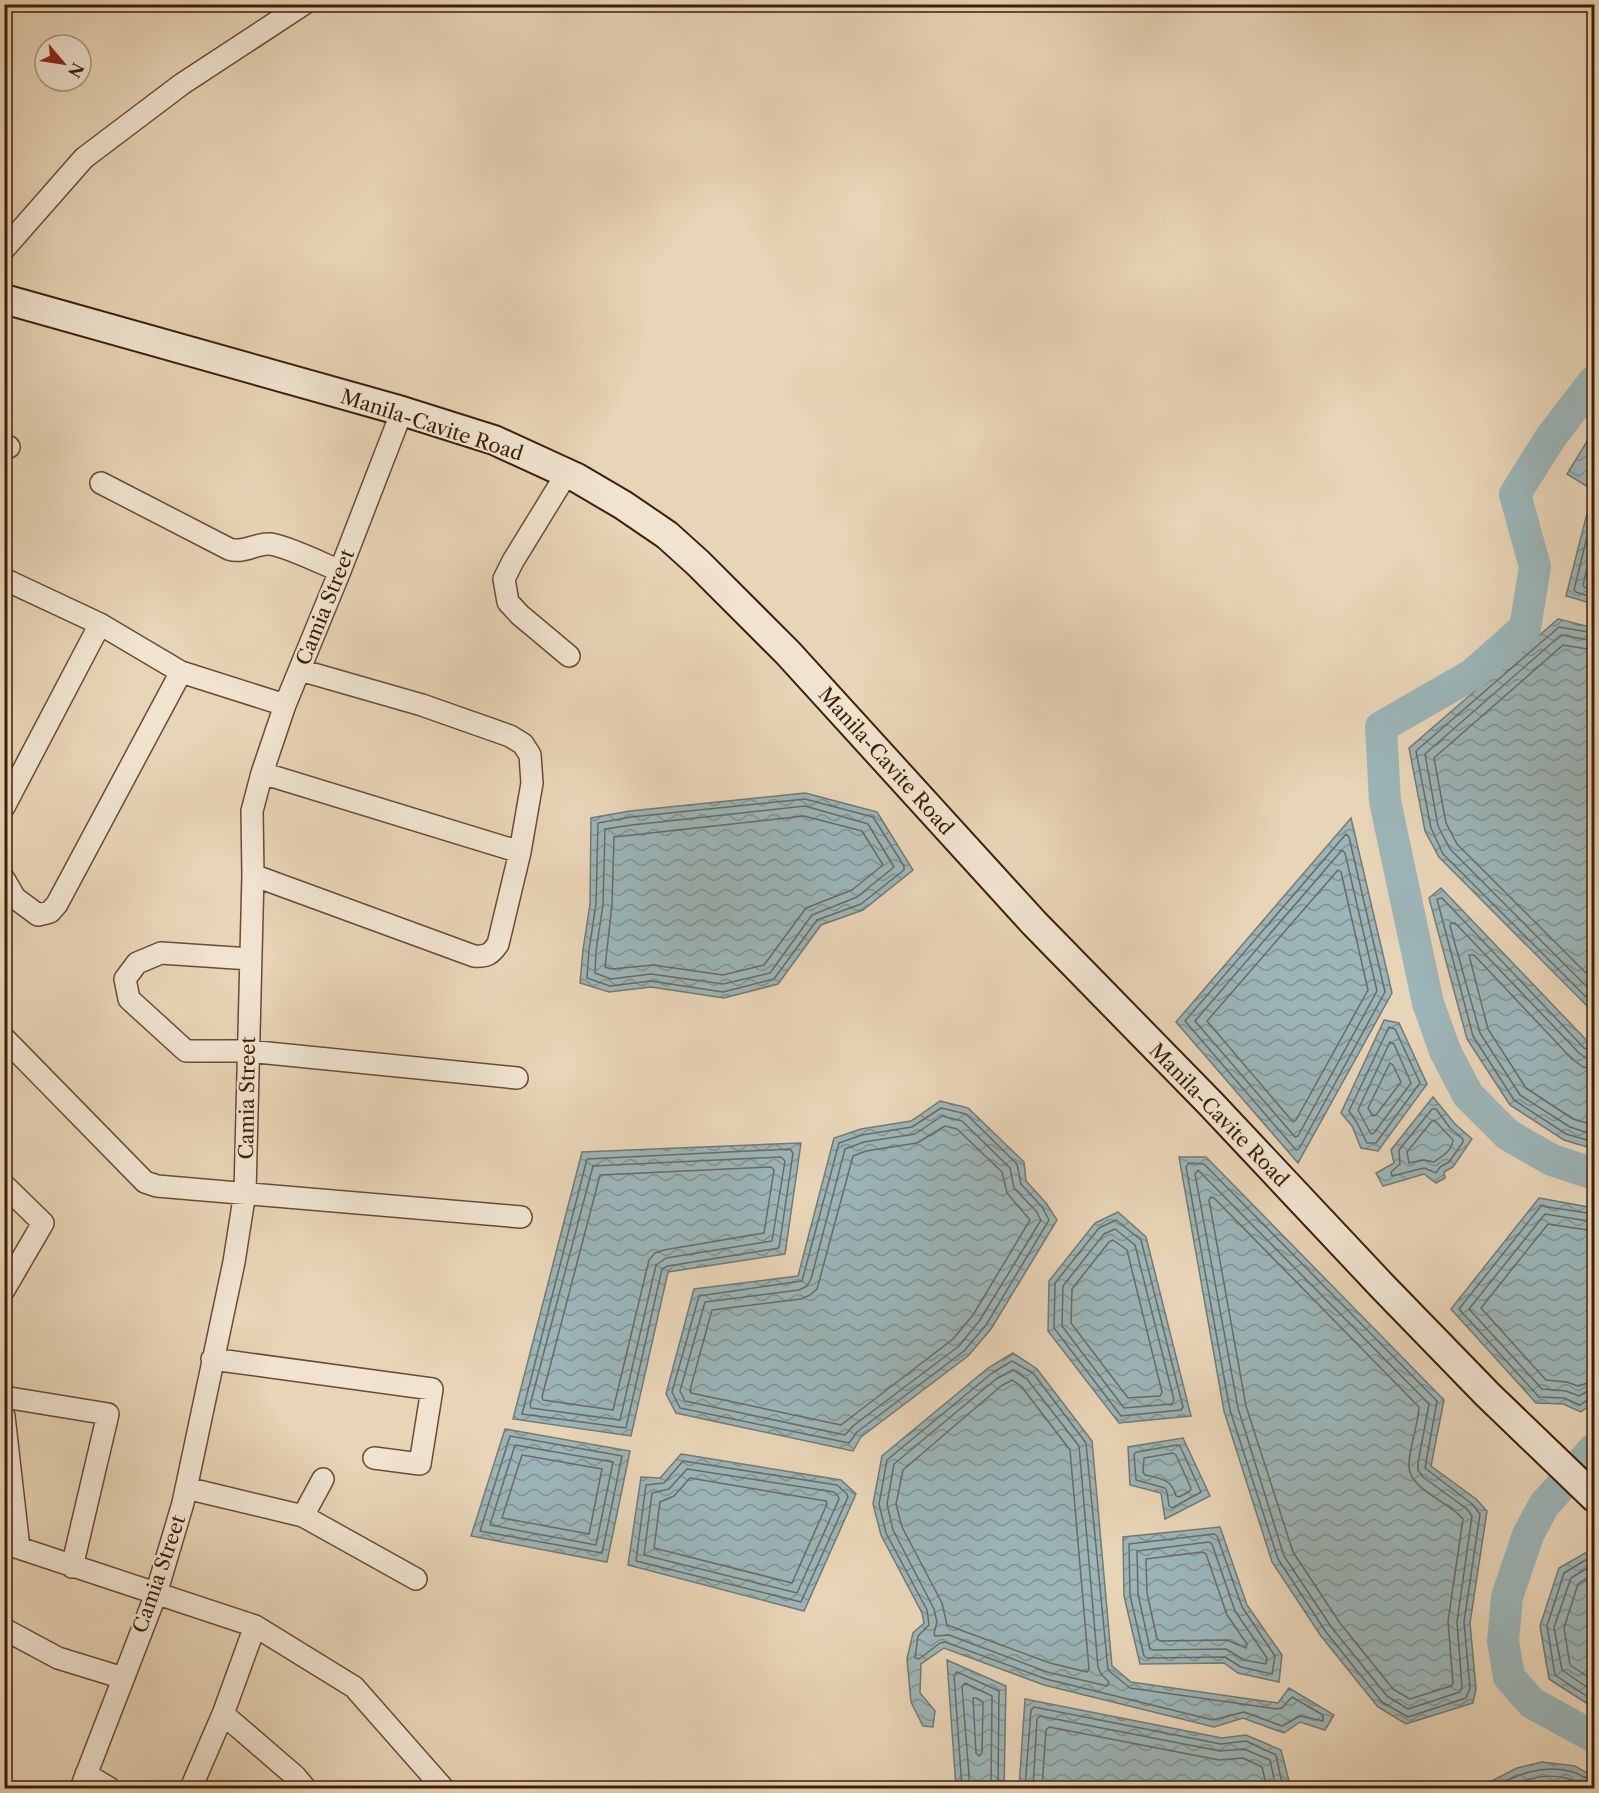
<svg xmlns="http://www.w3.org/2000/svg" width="1599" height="1793" font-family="'Libre Caslon Text',serif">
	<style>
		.water { fill: url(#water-waves); stroke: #767971; stroke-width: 1.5 }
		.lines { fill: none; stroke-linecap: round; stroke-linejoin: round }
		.shore { stroke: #6c6a60; stroke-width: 1.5 }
		.river { stroke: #9bb5b8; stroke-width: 32 }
		.street-casing { stroke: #684c33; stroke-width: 24 }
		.secondary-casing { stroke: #3e1f07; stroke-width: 32 }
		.street { stroke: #f0e3d0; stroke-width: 21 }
		.secondary { stroke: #f0e3d0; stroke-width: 28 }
		.labels { text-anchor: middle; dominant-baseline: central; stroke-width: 4.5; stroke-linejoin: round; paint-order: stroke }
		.street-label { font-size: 20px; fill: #3e1f07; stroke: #f0e3d0 }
	</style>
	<defs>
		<pattern id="water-waves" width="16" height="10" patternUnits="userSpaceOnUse" patternTransform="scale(1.5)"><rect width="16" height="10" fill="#9bb5b8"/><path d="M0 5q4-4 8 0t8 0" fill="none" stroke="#809394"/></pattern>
	</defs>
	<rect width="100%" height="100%" fill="#e8d4b6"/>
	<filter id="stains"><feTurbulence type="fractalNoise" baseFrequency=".00333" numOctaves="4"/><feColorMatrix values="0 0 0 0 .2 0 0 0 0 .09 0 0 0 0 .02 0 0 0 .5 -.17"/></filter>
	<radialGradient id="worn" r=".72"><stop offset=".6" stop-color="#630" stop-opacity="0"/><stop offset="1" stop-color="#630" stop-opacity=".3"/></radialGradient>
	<path class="water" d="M1594 430V604L1566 596 1593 490 1567 474Z
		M1558 619 1594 628V1013L1439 857 1425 831 1409 748Z
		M805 793 877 812 913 870 863 910 821 925 778 984 724 998 651 987 609 992 580 983 583 950 590 904 591 818 630 811Z
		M1351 818 1392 993 1298 1163 1176 1022Z
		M1441 888 1594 1048V1149L1564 1140 1510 1105 1467 1039 1429 898Z
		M1384 1020 1399 1023 1427 1084 1378 1151 1361 1148 1352 1126 1341 1113Z
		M1433 1097 1455 1124 1472 1139 1453 1167 1444 1172 1445 1178 1436 1183 1424 1174 1383 1186 1376 1173 1394 1163 1391 1150Z
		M940 1101 968 1108 1024 1162 1026 1181 1046 1203 1057 1220 991 1329 968 1356 861 1437 853 1451 676 1413 666 1394 694 1289 798 1276 834 1138 861 1129 911 1121Z
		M801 1143 785 1254 668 1272 631 1436 513 1419 582 1152Z
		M1179 1157H1206L1444 1400 1431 1466 1476 1499 1487 1511 1470 1623 1476 1689 1473 1703 1406 1724 1378 1707 1321 1636 1272 1562 1224 1411Z
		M1539 1198 1594 1208V1402L1581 1412 1563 1404 1536 1403 1451 1309Z
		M1118 1212 1146 1237 1191 1416 1119 1423 1048 1331 1049 1281 1095 1223Z
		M1013 1353 1037 1369 1092 1441 1112 1666 1131 1682 1278 1703 1289 1688 1334 1715 1325 1730 1300 1722 1284 1733 1243 1718 1214 1727 1044 1685 944 1648 921 1664 920 1693 935 1711 933 1727 923 1726 911 1702 907 1659 913 1633 924 1623 922 1613 881 1535 873 1504 882 1456 988 1368Z
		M505 1429 630 1451 607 1562 471 1536Z
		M1183 1438 1210 1496 1165 1519 1161 1493 1130 1485 1128 1447Z
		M681 1454 841 1480 856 1494 804 1611 628 1565 641 1477 660 1478Z
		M1220 1527 1247 1605 1282 1655 1279 1682 1238 1673 1224 1663 1140 1664 1124 1596 1123 1537Z
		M1594 1548V1708L1549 1679 1540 1626 1559 1568Z
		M947 1660 1006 1686 1004 1788H956Z
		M1025 1699 1222 1738 1246 1735 1281 1750 1290 1785 1288 1788H1019Z
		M1542 1762 1575 1766 1594 1777V1788H1478L1517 1768Z"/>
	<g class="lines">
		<path class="shore" d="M1594 508 1574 590 1576 592 1594 598
			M1594 538 1583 585 1584 587 1594 590
			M1594 633 1559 627 1416 751 1431 828 1443 854 1594 1005
			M1594 641 1561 635 1425 754 1438 826 1450 849 1594 994
			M1594 650 1563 645 1434 758 1446 823 1457 844 1594 981
			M805 799 873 817 904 866V870L861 904 817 920 774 979 723 992 651 981 610 986 587 978 589 950 596 904 598 823 631 817Z
			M805 806 868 824 894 867 857 897 812 915 770 973 723 984 651 974 611 979 595 973 596 951 603 905 605 829 632 825Z
			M804 816 862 831 883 865 852 890 806 908 764 965 723 975 653 965 612 969 605 967 612 905 614 837Z
			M1346 834 1349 837 1385 992 1299 1149 1296 1150 1185 1021Z
			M1342 850 1345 853 1377 991 1298 1136 1295 1137 1195 1021Z
			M1338 870 1341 872 1368 990 1296 1120 1293 1122 1207 1021Z
			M1389 1027 1395 1029 1420 1083 1376 1143H1367L1357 1123 1349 1111Z
			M1390 1042 1394 1044 1411 1083 1374 1133 1371 1134 1358 1110Z
			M1594 1052 1584 1048 1442 898 1437 899 1473 1036 1514 1100 1566 1134 1594 1142
			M1594 1060 1587 1059 1579 1053 1455 923H1451L1450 926 1480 1033 1520 1095 1570 1127 1594 1135
			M1390 1063 1393 1065 1401 1082 1376 1115 1373 1116 1368 1108Z
			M1594 1069 1583 1067 1572 1059 1474 955H1469L1488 1029 1526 1088 1573 1119 1594 1125
			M941 1108 966 1114 1017 1164 1021 1184 1042 1207 1049 1220 986 1325 964 1351 857 1432 849 1443 680 1408 672 1392 699 1296 802 1281 839 1143 862 1135 912 1127Z
			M1432 1109H1436L1450 1128 1463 1139V1142L1449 1162 1440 1167 1436 1173 1424 1168 1392 1176 1391 1172 1400 1164 1399 1150Z
			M942 1116 962 1121 1010 1168 1014 1188 1036 1211 1041 1220 980 1320 959 1346 853 1426 845 1435 685 1401 680 1391 705 1302 799 1290 807 1286 811 1279 845 1149 864 1142 915 1134Z
			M1432 1121H1435L1453 1140C1452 1151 1442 1156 1434 1162L1424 1160 1409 1163 1407 1152Z
			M945 1126 957 1129 1002 1172 1007 1193 1030 1220 973 1315 953 1339 841 1425 691 1393 690 1390 712 1310 801 1299 810 1295 817 1289 853 1156 866 1151 917 1143Z
			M790 1149 793 1153 779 1248 668 1266 662 1269 626 1428 522 1414 587 1159Z
			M781 1157 785 1161 772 1241 666 1258 656 1265 620 1420 531 1408 530 1405 593 1166Z
			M1189 1163 1204 1164 1437 1401 1425 1468 1472 1504 1480 1514 1464 1622 1470 1688 1466 1698 1408 1717 1382 1702 1326 1632 1278 1559 1230 1410 1186 1167Z
			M771 1167 774 1170 764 1233 664 1250 655 1253 649 1260 613 1410 543 1400 542 1397 600 1175Z
			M1198 1170 1429 1404 1418 1463V1470L1423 1477 1467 1509 1472 1516 1457 1622 1462 1687 1460 1692 1408 1709 1387 1696 1332 1628 1284 1556 1238 1408 1195 1174Z
			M1211 1197 1214 1198 1419 1407C1418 1426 1410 1444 1409 1463 1406 1489 1449 1501 1463 1519L1448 1621 1453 1683 1451 1686 1410 1699 1393 1689 1340 1623 1293 1552 1246 1406 1209 1200Z
			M1594 1214 1541 1206 1459 1309 1539 1397 1564 1398 1580 1405 1590 1398 1594 1397
			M1116 1220 1141 1240 1183 1407 1181 1410 1121 1416 1054 1328 1055 1283 1099 1228Z
			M1594 1222 1545 1214 1469 1309 1542 1389 1566 1391 1579 1396 1588 1391 1594 1390
			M1115 1229 1135 1245 1174 1400 1172 1404 1124 1408 1062 1326 1063 1286 1104 1234Z
			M1594 1231 1548 1224 1481 1308 1546 1380 1567 1382 1578 1386 1594 1381
			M1113 1240 1127 1250 1162 1392 1160 1396 1128 1398 1071 1323 1072 1289 1109 1242Z
			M1012 1361 1033 1373 1086 1443 1108 1670 1130 1688 1277 1709 1282 1708 1292 1697 1323 1715V1721L1300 1716 1282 1726 1244 1712 1213 1720 1046 1679 945 1642 940 1643 919 1659 915 1658 918 1636 929 1625 927 1610 886 1533 879 1504 887 1460 992 1373Z
			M1013 1370 1027 1379 1079 1446 1098 1667 1101 1674 1109 1682 1107 1686 1047 1672 949 1635 935 1636 934 1633 937 1622 934 1609 893 1530 887 1504 894 1464 996 1379Z
			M1012 1380 1021 1386 1070 1450 1089 1669 1087 1672 1050 1663 947 1625 942 1603 902 1527 896 1504 903 1470 1001 1386Z
			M510 1436 622 1456 602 1553 480 1531Z
			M515 1445 613 1462 596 1545 490 1525Z
			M1177 1445 1180 1446 1201 1492 1172 1508 1169 1506 1167 1492 1165 1488 1136 1480 1134 1454 1137 1452Z
			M1173 1453 1176 1455 1191 1488 1190 1491 1179 1497 1176 1496C1172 1479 1160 1478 1145 1475L1143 1472 1144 1458Z
			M522 1455 602 1469 589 1534 502 1518Z
			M683 1461 837 1485 847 1494 848 1497 801 1602 636 1561 646 1485 664 1483Z
			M687 1469 834 1492 838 1496 839 1499 797 1593 644 1555 652 1493 669 1489Z
			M690 1478 826 1501 827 1504 792 1583 654 1548 660 1502 674 1496Z
			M1214 1534 1217 1536 1242 1607 1275 1656 1272 1674 1241 1667 1225 1657 1147 1658 1144 1656 1130 1595 1129 1544Z
			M1209 1542 1212 1544 1235 1611 1267 1658 1266 1664 1244 1660 1226 1649 1153 1650 1150 1649 1138 1594 1137 1551Z
			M1202 1552 1206 1554 1227 1615 1247 1644 1246 1648 1227 1640 1160 1641 1157 1639 1147 1593 1146 1559Z
			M1594 1555 1564 1573 1547 1626 1555 1675 1594 1701
			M1594 1564 1571 1578 1554 1627 1562 1670 1594 1692
			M1594 1574 1578 1584 1564 1628 1570 1665 1594 1681
			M973 1698H976L983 1702 982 1753 979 1756 976 1753Z
			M962 1788 954 1675 957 1672 999 1691 998 1788
			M970 1788 962 1687 965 1683 992 1696 991 1788
			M1025 1788 1031 1710 1034 1707 1221 1744 1246 1741 1276 1755 1283 1788
			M1033 1788 1037 1719 1040 1716 1220 1751 1244 1749 1270 1760 1276 1788
			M1042 1788 1046 1730 1049 1727 1219 1760 1243 1758 1262 1767 1267 1788
			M1491 1788C1517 1775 1543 1763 1573 1772 1581 1774 1586 1780 1594 1781
			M1507 1788C1526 1778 1550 1772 1572 1780 1578 1782 1583 1786 1589 1788"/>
		<path class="river" d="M1594 381 1551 437 1515 494 1535 567 1525 628 1473 674 1381 727 1385 801 1428 1003 1445 1051 1468 1095 1508 1135 1552 1160 1594 1174
			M1594 1449 1544 1505 1528 1535 1507 1597 1503 1641 1509 1677 1532 1703 1594 1737"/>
		<g class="street-casing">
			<path id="street" d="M4 249 84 158 182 84 304 4
				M4 445 9 447
				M567 473 513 561 504 579 508 602 520 615 569 656
				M101 483 229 549C244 554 255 543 270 544 287 546 323 564 340 571
				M4 579 100 624 181 672 285 705
				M262 773 520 852
				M4 807 100 624
				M253 875 474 956C487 957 491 954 498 944L520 852 532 783 530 755 523 744 510 736 422 705 300 670
				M4 879 15 898 38 915 50 912 57 904 181 672
				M250 959 161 953 137 963 125 979 129 999 186 1051H248L517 1078
				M4 1038 145 1182 157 1186 521 1217
				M4 1185 43 1223 4 1290
				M212 1359 432 1389 420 1464 374 1458
				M4 1397 108 1414 72 1567
				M4 1416 19 1548
				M186 1488 303 1516 416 1579
				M303 1516 323 1479
				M4 1543 255 1626 354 1687 443 1788
				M4 1629 58 1658 123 1678
				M223 1714 295 1776 305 1788
				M86 1774 109 1788
				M81 1788 156 1594 183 1503 234 1262 245 1192 253 875 252 811 262 773 285 705 340 571 402 411
				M191 1788 223 1714 255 1626"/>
		</g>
		<g class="secondary-casing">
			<path id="secondary" d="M4 299 402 411 494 440 577 478 623 505 667 535 698 563 788 653 1034 923 1211 1104 1383 1287 1488 1395 1594 1497"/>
		</g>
		<use href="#street" class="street"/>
		<use href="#secondary" class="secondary"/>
	</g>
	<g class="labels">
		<g class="street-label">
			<text transform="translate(432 425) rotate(18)">Manila-Cavite Road</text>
			<text transform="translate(325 607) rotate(-68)">Camia Street</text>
			<text transform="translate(886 761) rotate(48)">Manila-Cavite Road</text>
			<text transform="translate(247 1098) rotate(-89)">Camia Street</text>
			<text transform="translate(1219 1115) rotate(46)">Manila-Cavite Road</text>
			<text transform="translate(159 1574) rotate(-71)">Camia Street</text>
		</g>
	</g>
	<rect width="1599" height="1793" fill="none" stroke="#e8d4b6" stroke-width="24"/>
	<rect x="6" y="6" width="1587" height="1781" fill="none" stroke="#3e1f07" stroke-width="3"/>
	<rect x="12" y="12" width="1575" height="1769" fill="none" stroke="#3e1f07" stroke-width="1.5"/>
	<g transform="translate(63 63) rotate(119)"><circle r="28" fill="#f0e3d0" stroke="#a99580" stroke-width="1.5"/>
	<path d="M0-4.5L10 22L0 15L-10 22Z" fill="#8f2418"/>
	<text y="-9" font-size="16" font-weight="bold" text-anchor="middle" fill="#3e1f07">N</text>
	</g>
	<rect width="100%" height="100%" filter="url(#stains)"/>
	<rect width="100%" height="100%" fill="url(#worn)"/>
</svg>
